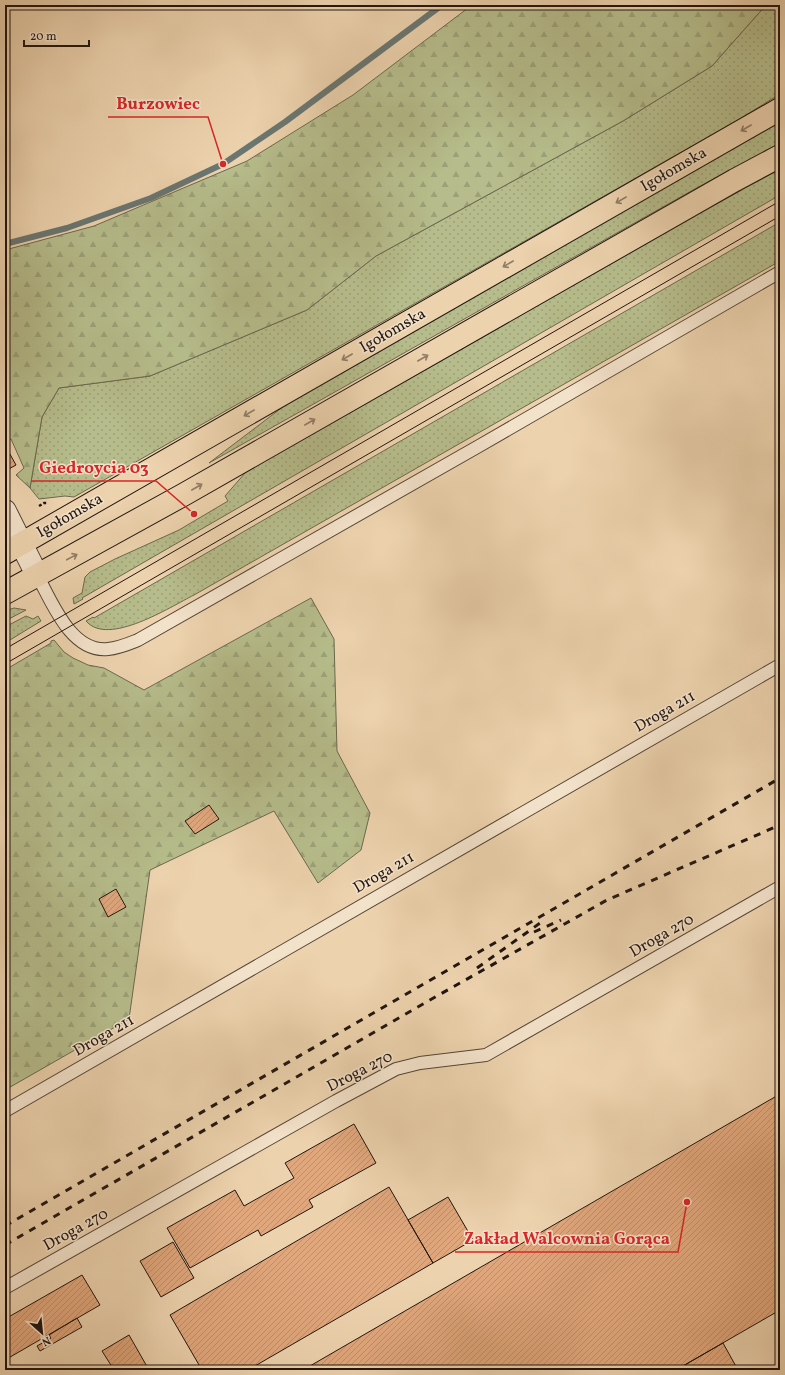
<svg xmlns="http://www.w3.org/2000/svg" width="785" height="1375" font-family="Vollkorn,serif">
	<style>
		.grass { fill: url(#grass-dots); stroke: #6c684e }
		.forest { fill: url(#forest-firs); stroke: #6c684e }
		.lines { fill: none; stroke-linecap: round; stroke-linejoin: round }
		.stream { stroke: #6a7671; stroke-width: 6 }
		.building { fill: url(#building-hatch); stroke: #221510 }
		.service-casing { stroke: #544437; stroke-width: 14 }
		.tertiary-casing { stroke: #544437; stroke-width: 24 }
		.primary-casing { stroke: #221510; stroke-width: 24 }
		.path { stroke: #221510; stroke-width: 2.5; stroke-dasharray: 3 2; stroke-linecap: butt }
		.service { stroke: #f3e2ca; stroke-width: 12 }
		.tertiary { stroke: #f3e2ca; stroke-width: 22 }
		.primary { stroke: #ecd2ad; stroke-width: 22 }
		.tram { stroke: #221510; stroke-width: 1 }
		.rail { stroke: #221510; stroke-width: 3; stroke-dasharray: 7 7; stroke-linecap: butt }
		.oneway { stroke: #917d66 }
		.labels { text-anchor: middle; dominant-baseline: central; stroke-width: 3; stroke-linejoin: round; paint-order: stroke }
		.street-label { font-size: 16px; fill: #221510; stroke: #f3e2ca }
		.leader { fill: none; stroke: #d62828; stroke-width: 1.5 }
		.callout-dot { fill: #d62828; stroke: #f3e2ca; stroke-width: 1.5 }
		.callout-label { font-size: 17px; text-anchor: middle; font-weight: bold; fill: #d62828; stroke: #f3e2ca; stroke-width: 3; stroke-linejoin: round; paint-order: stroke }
	</style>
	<defs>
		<pattern id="grass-dots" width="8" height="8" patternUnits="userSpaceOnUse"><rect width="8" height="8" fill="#b6bc8b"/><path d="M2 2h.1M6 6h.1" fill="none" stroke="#9ca177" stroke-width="1.8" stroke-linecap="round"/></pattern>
		<pattern id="forest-firs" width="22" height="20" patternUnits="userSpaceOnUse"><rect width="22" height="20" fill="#b6bc8b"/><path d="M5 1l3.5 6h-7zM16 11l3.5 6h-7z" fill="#9ca177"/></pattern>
		<pattern id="building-hatch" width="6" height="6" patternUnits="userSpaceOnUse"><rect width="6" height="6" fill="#e0a77d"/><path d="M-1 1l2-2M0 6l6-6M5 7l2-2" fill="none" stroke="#c08f6b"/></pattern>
	</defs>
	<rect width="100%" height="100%" fill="#ecd2ad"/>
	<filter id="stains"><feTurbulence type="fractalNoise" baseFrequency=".005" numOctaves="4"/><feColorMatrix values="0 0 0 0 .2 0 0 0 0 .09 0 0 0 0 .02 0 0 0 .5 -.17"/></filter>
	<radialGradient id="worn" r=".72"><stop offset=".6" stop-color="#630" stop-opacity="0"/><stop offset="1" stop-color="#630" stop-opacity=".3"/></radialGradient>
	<path class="grass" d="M766 5H780V94L738 120 74 497 65 496 39 499 30 488 42 417 59 388 150 376 307 310 376 256 623 121 712 66Z
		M780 121V143L693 190 209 463 292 400Z
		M780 169V195L82 598 83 599 74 604 73 598 82 593 85 577 90 572 115 559 179 530 228 501 225 496 246 472 702 212Z
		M780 222V261L194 595C170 607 108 647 86 621L93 617 94 618Z
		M14 608 26 610 5 621V611Z
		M26 616 33 619 38 616 41 621 5 643V627Z"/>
	<path class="forest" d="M472 5H766L712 66 623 121 376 256 307 310 150 376 59 388 42 417 30 488 16 475 24 468 11 439 5 442V250L94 226 247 161 353 95Z
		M311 598 334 639 337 751 370 813 361 850 318 883 274 811 150 870 129 1019 5 1090V670L51 643V641L54 640 64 652 73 658 88 665 104 668 144 690Z"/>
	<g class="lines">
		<path class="stream" d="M5 244 67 228 151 198 223 164 285 122 442 5"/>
	</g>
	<path class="building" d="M6 447 16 465 5 471V448Z
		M209 805 219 819 195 834 185 821Z
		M116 889 126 907 108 917 99 899Z
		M780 1094V1310L676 1370H303Z
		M354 1124 376 1163 309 1200 313 1207 261 1236 258 1230 190 1268 167 1228 235 1190 244 1206 294 1178 285 1163Z
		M389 1187 433 1263 248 1370H202L170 1315Z
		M448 1197 473 1240 433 1263 408 1220Z
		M173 1242 194 1278 161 1297 140 1261Z
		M82 1275 100 1305 5 1360V1319Z
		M77 1318 82 1327 40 1351 37 1346 51 1338 49 1335Z
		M129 1335 149 1370H114L102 1351Z
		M723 1343 738 1370H676Z"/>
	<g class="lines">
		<g class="service-casing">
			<path id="service" d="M37 575C52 602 71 653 108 649 119 648 128 644 138 640L479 446 780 272
				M5 1111 780 665
				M5 1288 336 1101 396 1069 420 1063 486 1055 780 887"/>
		</g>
		<g class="tertiary-casing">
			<path id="tertiary" d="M5 511 37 575"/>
		</g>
		<g class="primary-casing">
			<path id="primary" d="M5 553 780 109
				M5 593 183 495 735 180 780 156"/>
		</g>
		<path class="path" d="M39 506 44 503H48"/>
		<use href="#service" class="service"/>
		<use href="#tertiary" class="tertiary"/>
		<use href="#primary" class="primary"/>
		<path class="tram" d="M5 649 780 201
			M5 664 780 216"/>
		<path class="rail" d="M534 932 561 920
			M477 968 543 921
			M5 1226 780 778
			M5 1245 437 996 607 900 780 825"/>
	</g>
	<defs><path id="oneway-shaft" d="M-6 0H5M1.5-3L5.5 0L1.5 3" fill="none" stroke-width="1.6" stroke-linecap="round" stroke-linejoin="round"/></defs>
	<g class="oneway">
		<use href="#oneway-shaft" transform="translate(746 128) rotate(150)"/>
		<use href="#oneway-shaft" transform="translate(621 200) rotate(150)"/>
		<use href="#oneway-shaft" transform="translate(508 264) rotate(150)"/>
		<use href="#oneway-shaft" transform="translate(347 357) rotate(150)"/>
		<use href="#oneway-shaft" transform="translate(423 358) rotate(-30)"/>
		<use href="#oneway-shaft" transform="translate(249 413) rotate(150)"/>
		<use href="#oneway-shaft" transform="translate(310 422) rotate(-30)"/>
		<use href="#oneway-shaft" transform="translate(197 487) rotate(-30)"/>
		<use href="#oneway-shaft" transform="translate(72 557) rotate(-28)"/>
	</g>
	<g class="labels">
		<g class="street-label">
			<text transform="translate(674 170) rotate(-30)">Igołomska</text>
			<text transform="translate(393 331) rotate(-30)">Igołomska</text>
			<text transform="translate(70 516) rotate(-30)">Igołomska</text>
			<text transform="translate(665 712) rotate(-30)">Droga 211</text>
			<text transform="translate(384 873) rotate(-30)">Droga 211</text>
			<text transform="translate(662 936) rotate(-30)">Droga 270</text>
			<text transform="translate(104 1036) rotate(-30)">Droga 211</text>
			<text transform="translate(360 1072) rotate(-27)">Droga 270</text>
			<text transform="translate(76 1230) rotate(-29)">Droga 270</text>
		</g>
	</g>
	<path class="leader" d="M223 164L208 117H108M194 514L156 481H31M687 1202L678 1252H455"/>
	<g class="callout-dot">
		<circle cx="223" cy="164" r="4"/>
		<circle cx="194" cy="514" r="4"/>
		<circle cx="687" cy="1202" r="4"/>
	</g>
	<g class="callout-label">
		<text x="158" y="109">Burzowiec</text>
		<text x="94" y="473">Giedroycia 03</text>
		<text x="567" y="1244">Zakład Walcownia Gorąca</text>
	</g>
	<rect width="785" height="1375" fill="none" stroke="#ecd2ad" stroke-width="20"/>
	<rect x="6" y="6" width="773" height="1363" fill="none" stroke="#221510" stroke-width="2"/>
	<rect x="10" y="10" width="765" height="1355" fill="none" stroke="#221510"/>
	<g transform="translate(42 1333) rotate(153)" stroke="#f3e2ca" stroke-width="3" paint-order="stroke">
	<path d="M0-3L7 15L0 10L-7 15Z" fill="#221510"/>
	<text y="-6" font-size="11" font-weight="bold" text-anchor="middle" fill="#221510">N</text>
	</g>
	<path d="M24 40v6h65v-6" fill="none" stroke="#221510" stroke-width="2"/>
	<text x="30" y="40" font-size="12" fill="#221510" stroke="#f3e2ca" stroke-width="3" paint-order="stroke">20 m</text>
	<rect width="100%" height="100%" filter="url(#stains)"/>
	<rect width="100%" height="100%" fill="url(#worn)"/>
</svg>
